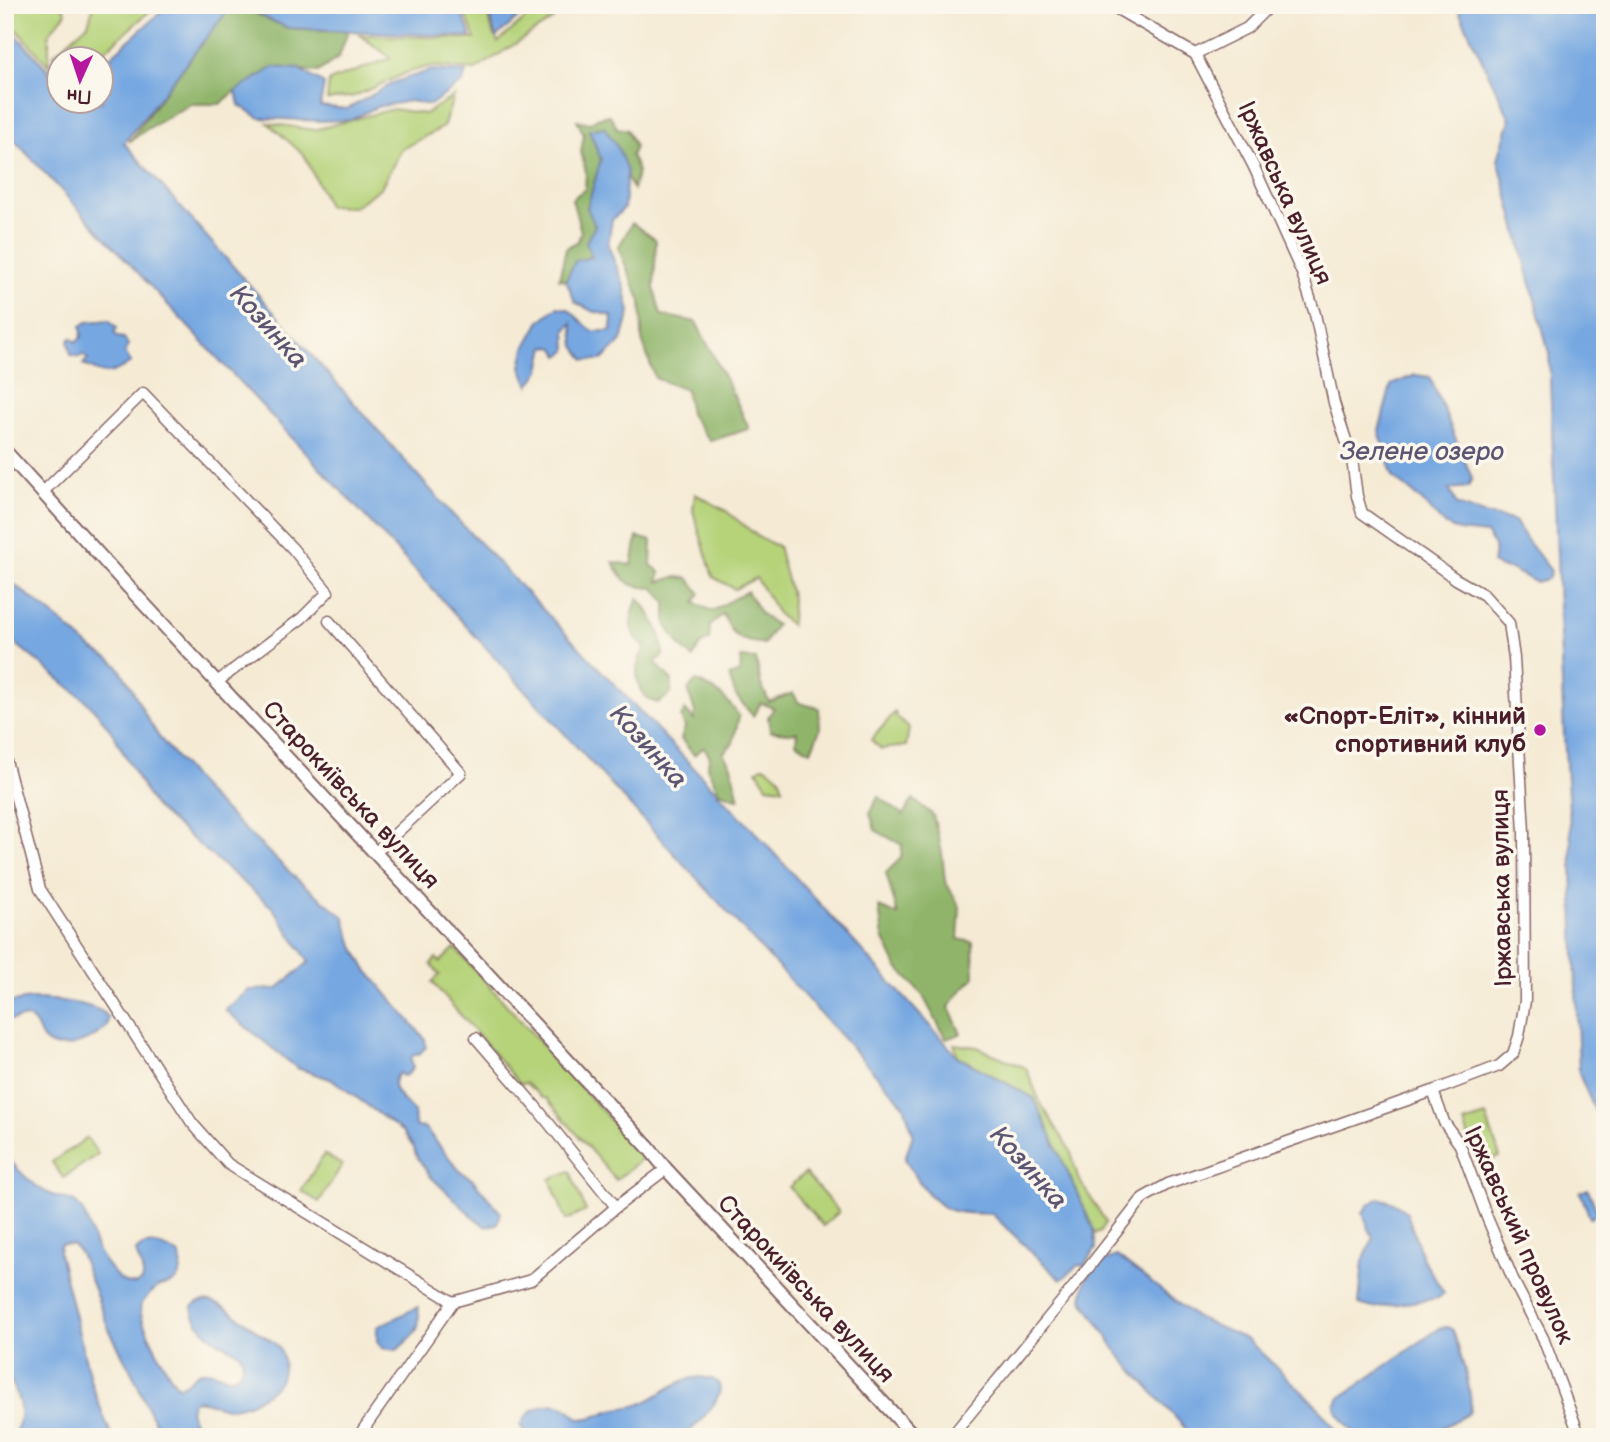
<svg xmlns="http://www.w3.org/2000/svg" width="1610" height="1442" font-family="'Balsamiq Sans',sans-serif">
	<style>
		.green { fill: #b6d37a; stroke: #807952; stroke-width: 2 }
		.forest { fill: #90b56a; stroke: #6d6a4a; stroke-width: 2 }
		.water { fill: #76a7e1; stroke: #606386; stroke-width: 2 }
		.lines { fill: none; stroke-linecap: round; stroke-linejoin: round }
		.minor-casing { stroke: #866666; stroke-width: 13 }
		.tertiary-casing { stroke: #866666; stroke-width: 16 }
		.minor { stroke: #fff; stroke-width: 10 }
		.tertiary { stroke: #fff; stroke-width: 12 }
		.poi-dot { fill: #b5179e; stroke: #fbf7ec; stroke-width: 2.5 }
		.labels { text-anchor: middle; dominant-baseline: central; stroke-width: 7; stroke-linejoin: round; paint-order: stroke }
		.street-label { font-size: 24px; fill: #4a1f2b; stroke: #fbf7ec }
		.poi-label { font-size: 24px; font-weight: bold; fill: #4a1f2b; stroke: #fbf7ec; text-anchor: end }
		.water-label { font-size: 26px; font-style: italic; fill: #5c5574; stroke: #fbf7ec }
	</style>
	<rect width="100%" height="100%" fill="#fbf7ec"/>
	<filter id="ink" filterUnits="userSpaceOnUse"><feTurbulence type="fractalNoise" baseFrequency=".0143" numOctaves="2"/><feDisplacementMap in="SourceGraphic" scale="14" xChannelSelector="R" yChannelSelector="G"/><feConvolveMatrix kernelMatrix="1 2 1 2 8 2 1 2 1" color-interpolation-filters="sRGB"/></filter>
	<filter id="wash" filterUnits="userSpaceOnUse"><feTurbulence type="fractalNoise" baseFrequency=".00686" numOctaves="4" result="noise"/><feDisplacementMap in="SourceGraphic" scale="28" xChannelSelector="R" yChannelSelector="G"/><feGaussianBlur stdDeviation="1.57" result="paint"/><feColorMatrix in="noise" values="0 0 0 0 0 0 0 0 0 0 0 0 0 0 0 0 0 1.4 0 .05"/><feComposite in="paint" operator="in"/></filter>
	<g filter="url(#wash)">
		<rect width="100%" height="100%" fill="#f5ebd5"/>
		<path class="green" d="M5 5H62L66 13 49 33V66L5 17Z
			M94 5H157L95 59 60 60 59 63 53 55 88 24Z
			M462 5H484L493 32 498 42 541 5H561L555 18 475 70 432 66 408 72 355 96 327 100 329 81 391 58 360 35 475 39Z
			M454 96 443 127 402 149 381 187 354 207 328 206 305 156 268 123 314 130 393 109 425 114Z
			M695 494 725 510 761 539 778 546 792 599 791 625 779 615 756 578 735 589 713 577 693 511Z
			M895 712 897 718 909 728 906 746 881 749 871 740Z
			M764 766 779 776 783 788 767 786 757 770Z
			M455 948 644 1157 616 1180 546 1098H542L526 1083 520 1084 432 982 440 975 431 964 436 958 440 962Z
			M954 1044 977 1047 1026 1068 1040 1102 1071 1152 1078 1178 1106 1222 1101 1231 1090 1236 1034 1098 958 1057Z
			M1486 1116 1500 1157 1478 1165 1464 1123Z
			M87 1138 98 1154 63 1178 52 1162Z
			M324 1154 342 1165 319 1202 301 1191Z
			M570 1171 586 1211 566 1220 550 1179Z
			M805 1173 839 1212 823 1226 789 1187Z"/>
		<path class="forest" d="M232 5H237L288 28 348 31 339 57 318 72 274 67 236 91 220 104H191L147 129 129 142 168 87Z
			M610 115 617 128 627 130 635 147 631 156 638 171 633 189 627 178V171L589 130 601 159 588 208 595 226 593 257 575 261 566 280 559 279 566 248 578 241 581 232 572 199 585 189 586 172 581 152 584 135 577 120 590 123 597 118Z
			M632 223 656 240 654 288 661 315 696 322 736 400 749 429 710 441 690 414 686 390 655 378 642 340 641 301 618 248Z
			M637 537 652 541 651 565 660 572 658 582 675 577 688 578 700 593 695 603 712 611 747 591 761 614 776 625 764 644C737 640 734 639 723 614L710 626 709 640 700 645 693 658 680 646 666 624V602L654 588C629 587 625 584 613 562L632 565Z
			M638 598C653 616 663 633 663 656L655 662 672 681 671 694 658 703C633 697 633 666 645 648 626 630 629 620 638 598Z
			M741 658 756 659 761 684 769 702 793 693 799 703 819 708 820 729 811 751 796 743 797 732 788 733 770 731 768 717 774 708 761 703 753 716 736 696 729 676 740 672Z
			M696 681C717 690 726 697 739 716L733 743 723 753 731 766 739 799 719 792 707 767 710 757 704 747 694 755 681 739 685 727 681 717 685 710 694 720 695 712 688 690Z
			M878 796 903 815 913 799 933 815 942 853 945 881 960 907 958 939 973 942 974 978 960 992 949 1007 961 1034 946 1039 922 994 897 967 883 937 879 907 898 915 886 873 901 858 902 845 875 830 870 813Z"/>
		<path class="water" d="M169 5H232L124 143 452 514 754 831 958 1057 1034 1098 1093 1228 1096 1249 1083 1266 1078 1265 1061 1280 992 1214C979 1213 965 1214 953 1211 934 1207 914 1175 905 1159L913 1134 904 1105 403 557 5 130V23L59 82 60 102H102V64Z
			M237 5H459L471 37 288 28Z
			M486 5H533L496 37Z
			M1456 5H1605V1134L1579 1074 1571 841 1564 736 1549 353 1498 159 1510 119Z
			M274 67 299 69 324 84 320 106 347 109 395 82 432 70 466 72 463 82 430 105 410 101 376 107 351 120 322 121 260 118 239 105 236 91Z
			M604 127 618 148 627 171 624 208 612 220 608 245 624 285 630 312 622 341 602 360H585L575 346 572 323 566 330 567 351 559 356 555 348 545 346 540 370 529 386 521 367 525 348 540 321 557 307 568 309 592 331H611L612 316 592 311 575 302 566 280 575 261 592 257 586 242 595 226 587 208 601 159 589 130Z
			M109 320 117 328 114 332 118 337 124 338 128 345 125 353 131 362C109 377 106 376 83 364L88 359 82 354 80 357 71 355 68 341 71 338 76 342 82 337 81 326 87 322Z
			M1415 375 1430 377 1472 478 1468 487 1449 489 1457 505 1480 513 1515 521 1527 540 1551 571 1548 579 1535 582 1511 569 1500 568 1493 563C1496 550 1495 544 1486 534L1459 531 1444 524 1419 498 1393 477 1379 431 1391 385Z
			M5 577 58 619 92 649 110 659 118 666 131 687 146 716 159 737 208 795 297 879 344 917 353 945 366 969 425 1039 426 1047 418 1055H414L411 1058 413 1068 408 1074 403 1076 399 1073C385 1088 404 1100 414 1112L415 1124 417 1127 425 1128 459 1170 473 1180 501 1213 497 1224 486 1227 472 1216 430 1176 416 1155 414 1148 403 1132 333 1080 297 1068 225 1010 249 990 277 989 309 962 273 908 156 808 147 795 113 734 99 715 85 700 5 635Z
			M31 999C48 999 99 1003 108 1017 109 1026 105 1029 98 1034 84 1043 57 1055 43 1039 38 1032 37 1020 27 1018 21 1017 11 1020 5 1021V1003Z
			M5 1151C11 1166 37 1189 52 1195 61 1199 71 1198 78 1205 88 1216 89 1231 95 1245 99 1255 118 1283 130 1284 136 1285 141 1283 143 1277 144 1269 137 1259 136 1251 148 1239 166 1246 179 1255 184 1264 181 1279 171 1283 167 1285 163 1285 160 1286 154 1289 143 1300 141 1306 136 1317 169 1375 177 1386 189 1386 192 1373 204 1371 214 1370 222 1378 231 1377 240 1376 245 1364 241 1356 239 1351 232 1349 228 1347 212 1339 195 1327 192 1308 206 1287 243 1320 257 1331 265 1337 277 1342 281 1352 284 1359 284 1367 282 1374 277 1391 247 1408 230 1408 216 1408 206 1398 193 1401 185 1415 197 1425 206 1437H163L149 1412 137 1383 109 1329 80 1253 73 1245 63 1244 60 1245 59 1253 92 1386 112 1437H5V1435L14 1433C28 1414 16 1389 5 1371Z
			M1588 1189 1598 1214 1590 1218 1580 1192Z
			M1379 1198 1396 1204 1407 1213 1423 1259 1444 1293 1438 1298 1373 1308 1359 1304 1363 1261 1373 1239 1363 1213 1369 1205Z
			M1117 1256 1196 1317 1248 1340 1317 1406 1342 1437H1193L1120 1356 1082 1299 1086 1279 1101 1261Z
			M418 1307C422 1331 415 1334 397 1350L382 1348 377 1342V1327Z
			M1447 1327 1453 1330C1458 1349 1476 1397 1469 1413L1426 1437H1357L1336 1411 1335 1405 1340 1398 1440 1328Z
			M700 1377C706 1378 713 1378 717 1382 730 1395 693 1428 684 1437H527L521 1426C524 1411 547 1401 562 1406 569 1408 574 1415 580 1419 593 1419 601 1414 612 1410 623 1407 635 1408 645 1402 664 1393 678 1379 700 1377Z"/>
	</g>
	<g filter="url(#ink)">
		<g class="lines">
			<g class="minor-casing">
				<path id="minor" d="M1195 54 1247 28 1270 5
					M43 492 143 393 293 549 328 592 302 618 217 682
					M329 621 461 773 376 852
					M5 757 40 889 192 1123 228 1164 453 1302
					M476 1038 535 1106 616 1207
					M1433 1091 1444 1122 1460 1145 1486 1215 1515 1284 1543 1338 1580 1437
					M358 1437 453 1302 531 1280 616 1207 666 1169
					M951 1437 1075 1285 1143 1198 1168 1184 1433 1091 1499 1066 1513 1054 1519 1036 1525 1001 1524 832 1514 658 1509 623 1484 595 1456 579 1362 513 1357 496 1352 459 1334 403 1315 314 1302 273 1254 167 1195 54 1119 10 1122 5"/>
			</g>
			<g class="tertiary-casing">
				<path id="tertiary" d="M5 451 121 579 648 1147 666 1169 915 1437"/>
			</g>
			<use href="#minor" class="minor"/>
			<use href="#tertiary" class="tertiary"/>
		</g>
	</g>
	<circle class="poi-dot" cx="1540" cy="730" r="7"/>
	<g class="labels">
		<g class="street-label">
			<text transform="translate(1285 193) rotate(66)">Іржавська вулиця</text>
			<text transform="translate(351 795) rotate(47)">Старокиївська вулиця</text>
			<text transform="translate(1502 888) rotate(-91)">Іржавська вулиця</text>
			<text transform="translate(1519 1235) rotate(66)">Іржавський провулок</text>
			<text transform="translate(806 1289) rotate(47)">Старокиївська вулиця</text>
		</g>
		<g class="poi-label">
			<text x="1526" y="716">«Спорт-Еліт», кінний<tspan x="1526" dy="28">спортивний клуб</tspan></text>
		</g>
		<g class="water-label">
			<text transform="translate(268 327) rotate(48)">Козинка</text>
			<text x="1422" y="452">Зелене озеро</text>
			<text transform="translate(648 747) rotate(48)">Козинка</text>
			<text transform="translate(1028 1168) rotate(48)">Козинка</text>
		</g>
	</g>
	<rect width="1610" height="1442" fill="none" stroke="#fbf7ec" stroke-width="28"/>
	<g transform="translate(80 80) rotate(183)"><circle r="33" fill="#fbf7ec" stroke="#b4a19f" stroke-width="2"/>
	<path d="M0-5L12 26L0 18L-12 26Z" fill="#b5179e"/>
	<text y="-10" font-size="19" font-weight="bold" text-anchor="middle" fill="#4a1f2b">Пн</text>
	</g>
</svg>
